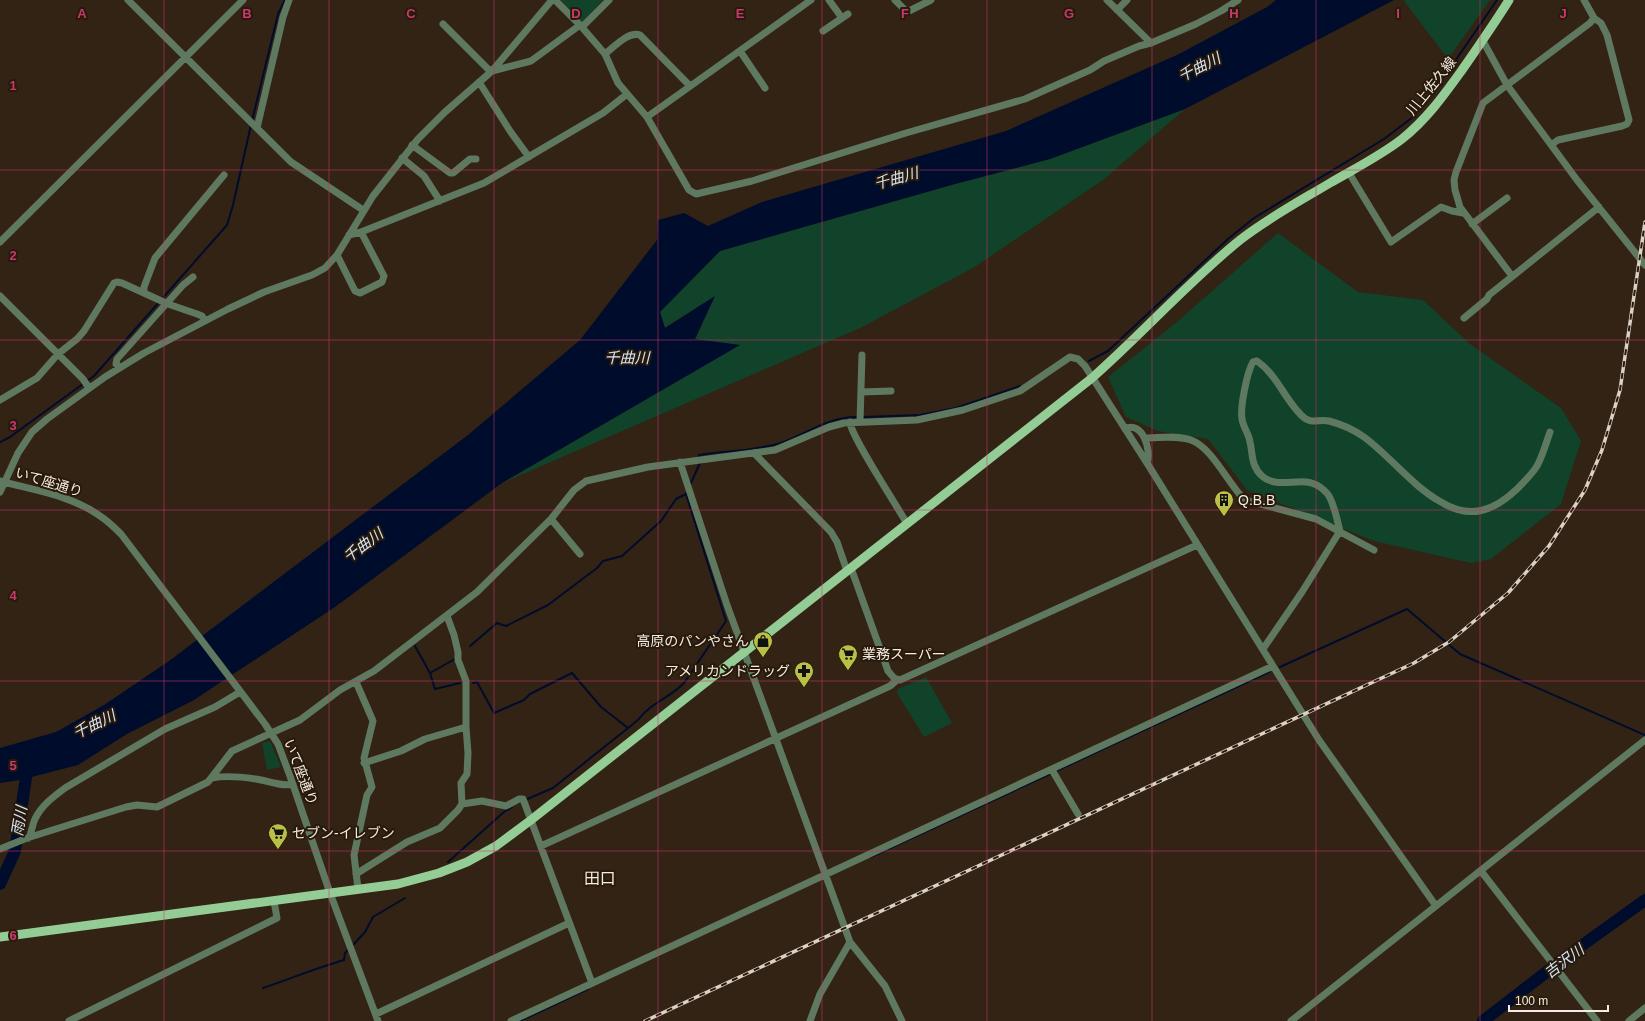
<svg xmlns="http://www.w3.org/2000/svg" width="1645" height="1021" font-family="Helvetica,'Noto Sans JP',sans-serif">
	<style>
		.green { fill: #11422a }
		.water { fill: #000c2c }
		.lines { fill: none; stroke-linecap: round; stroke-linejoin: round }
		.stream { stroke: #000c2c; stroke-width: 2 }
		.river { stroke: #000c2c; stroke-width: 12 }
		.minor { stroke: #5e795f; stroke-width: 7 }
		.major { stroke: #93cd95; stroke-width: 9 }
		.rail-casing { stroke: #dbd1c7; stroke-width: 3.5 }
		.rail { stroke: #281a0b; stroke-width: 2; stroke-dasharray: 6; stroke-linecap: butt }
		.grid { fill: none; stroke: #ca386f; stroke-width: 1; stroke-opacity: 0.55 }
		.labels { text-anchor: middle; dominant-baseline: central; stroke-width: 4; stroke-linejoin: round; paint-order: stroke }
		.street-label { font-size: 14px; fill: #f5ebe2; stroke: #281a0b }
		.poi-label { font-size: 14px; fill: #f5ebe2; stroke: #281a0b; text-anchor: start }
		.water-label { font-size: 15px; font-style: italic; fill: #d6e3f6; stroke: #281a0b }
		.quarter-label { font-size: 16px; fill: #f5ebe2; stroke: #281a0b }
		.grid-label { font-size: 13px; text-anchor: middle; font-weight: bold; fill: #ca386f; stroke: #281a0b; stroke-width: 4; stroke-linejoin: round; paint-order: stroke }
	</style>
	<rect width="100%" height="100%" fill="#322315"/>
	<path class="green" d="M561 0H603L582 22Z
		M1405 0H1490L1448 59 1404 1Z
		M1185 109 1103 180 973 268 860 328 502 483 739 345 695 340 714 297 664 328 660 311 720 251 955 184 1050 159Z
		M1278 233 1358 292 1423 300 1470 344 1561 408 1581 441 1561 504 1491 559 1471 563 1374 541 1247 490 1208 439 1158 431 1126 417 1108 377 1177 322Z
		M926 677 952 723 924 737 897 693 898 689Z
		M270 741 281 767 267 770 262 743Z"/>
	<path class="water" d="M1276 0H1394L1185 109 1050 159 955 184 720 251 660 312 665 328 715 296 695 339 740 345 502 483 335 607 194 700 127 734 78 765 20 780 0 783V748L56 732 104 705 169 661 468 435 580 340 657 240 658 220 684 213 708 226 762 202 1006 131 1179 54 1267 7Z"/>
	<g class="lines">
		<path class="stream" d="M252 121 278 14 285 0
			M1089 361 1108 351 1228 239 1254 218 1384 139 1413 117 1451 67 1497 0
			M863 417 920 415 956 408 1020 386
			M0 442 10 437 94 376 227 225 233 205 251 125
			M699 457V455C726 451 754 451 781 443 806 434 828 417 856 417
			M690 485 700 463
			M415 646 430 673 455 659
			M470 646 497 623 506 626 548 605 597 568 603 561 622 556 661 521 676 499 686 494
			M1280 667 1407 609 1460 654 1645 735
			M430 673 435 689 460 683
			M473 683 477 682 494 713 524 700 530 694 572 673 601 707 628 728
			M1056 771 1269 672
			M525 800 553 788 638 720C650 703 670 698 684 683L726 621 686 494 687 492
			M871 857 1052 773
			M448 862 504 812 512 807
			M353 945 365 932 373 917 405 898
			M263 988C290 979 316 968 344 960L345 953 349 949
			M520 1021 588 989"/>
		<path class="river" d="M0 884 15 851 28 764
			M1483 1021 1570 954 1645 900"/>
		<path class="minor" d="M128 0 291 162 363 210
			M555 0 580 25 605 54 618 83 647 117 689 190 696 194 752 181 906 133 1025 99 1090 70 1104 61 1139 46 1151 43 1196 24 1221 11 1238 0
			M829 0 842 18
			M895 0 907 12 931 0
			M1107 0 1151 43
			M1117 10 1127 0
			M443 24 488 69 492 71 531 61 580 25
			M582 27 609 0
			M823 31 848 14
			M1483 41 1507 85 1577 180 1645 265
			M740 51 765 88
			M605 54C614 47 628 31 640 35L690 86
			M479 82 510 131 529 157
			M647 117 811 0
			M257 128 283 17 289 0
			M412 145 450 173H453L470 159H476
			M1551 145 1558 140 1622 126 1627 124 1629 120 1607 35 1601 23 1594 18 1584 0
			M402 158 424 176 440 201
			M1349 173 1391 242 1441 207 1452 211 1463 213
			M1472 224 1507 198
			M349 235 361 232 484 183 603 113 627 94
			M0 242 243 0
			M337 255 355 291 360 293 382 282 384 276 361 232
			M1512 276 1460 207 1455 190 1454 180 1456 172 1483 103 1590 23 1594 18
			M144 292V287L155 258 224 175
			M0 296 83 379 89 388
			M1464 318 1487 299 1489 295 1599 207
			M119 367 116 364 117 359 183 285 193 277
			M861 392 891 391
			M0 400 37 378 58 354 77 339 84 331 114 283 117 282 122 283 168 304 197 314 202 316 205 321
			M850 422C850 435 898 507 907 524
			M860 422 862 355
			M1125 429C1142 420 1152 450 1147 463
			M1145 438C1160 438 1177 435 1191 440 1211 447 1227 481 1242 497L1249 501 1316 519 1374 550
			M754 453 831 532 837 542 847 571
			M680 462 727 605 850 942 885 986 902 1021
			M0 481C33 490 71 495 100 516 108 521 115 528 121 534L265 724 278 744 290 776 330 893 378 1021
			M0 492 18 453 32 432 47 419 105 377 144 353 228 309 264 292 312 275 325 268 337 255 373 196 418 139 445 112 492 71 552 0
			M551 519 580 554
			M851 568 888 671 894 678 900 680 1197 545
			M1263 649 1302 592 1340 531C1337 520 1335 508 1330 498 1328 493 1324 490 1320 487 1302 474 1279 491 1262 476 1251 466 1253 455 1250 442 1249 434 1243 427 1242 419 1240 407 1247 372 1253 362L1257 361C1277 375 1284 398 1301 415 1311 425 1317 419 1329 421 1341 424 1354 430 1364 437 1391 457 1412 486 1441 502 1470 520 1494 511 1517 489 1524 482 1532 474 1537 466 1543 455 1546 443 1550 432
			M356 682 373 721 364 758 372 787 367 795 354 855 358 889
			M364 763 401 751 425 739 466 727
			M1052 770 1078 814
			M212 778C226 775 242 777 256 779 269 781 281 787 293 784
			M462 804 482 801 506 806 519 799H523L592 983
			M29 838C32 832 32 825 35 819 41 806 53 797 65 788L165 729 215 707 240 692
			M541 846 890 686 897 680
			M0 849 27 838 126 807 137 805 157 807 208 782 232 751 300 720 340 690 374 671 477 592 551 519 574 490 586 481 648 467 775 450 829 427 844 423 917 420 963 410 1020 391 1070 357 1078 359 1085 366 1147 463 1319 740 1436 906
			M1481 871 1597 1021
			M356 874 407 842 440 828 458 810 462 804 461 783 467 774 468 753 466 727V681L458 660V652L454 635 447 616
			M376 1014 569 923
			M69 1021 277 918 274 901
			M511 1021 1273 666
			M810 1021 820 994 850 942
			M1291 1021 1645 740
			M1629 1021 1645 1008"/>
		<path class="major" d="M0 937 398 884 439 873 467 862 496 846 531 820 1092 378C1143 333 1188 282 1240 240 1268 218 1300 201 1330 183 1354 169 1380 156 1402 139 1427 119 1444 95 1462 70 1478 47 1494 24 1509 0"/>
		<g class="rail-casing">
			<path id="rail" d="M645 1021 1414 663 1449 642 1508 593 1549 546 1585 490 1602 450 1620 390 1645 222"/>
		</g>
		<use href="#rail" class="rail"/>
	</g>
	<path class="grid" d="M164 0V1021M329 0V1021M494 0V1021M658 0V1021M822 0V1021M987 0V1021M1152 0V1021M1316 0V1021M1480 0V1021M0 170H1645M0 340H1645M0 510H1645M0 681H1645M0 851H1645"/>
	<defs>
		<g id="building-pin" transform="scale(1)"><path d="M0 17L-7.5 6A9.5 9.5 0 1 1 7.5 6Z" fill="#bac045" stroke="#281a0b"/><path d="M-4-6H4V6H1V3H-1V6H-4ZM-2.5-4.3h1.7v1.8h-1.7ZM.8-4.3h1.7v1.8H.8ZM-2.5-1h1.7V.8h-1.7ZM.8-1h1.7V.8H.8Z" fill="#111"/></g>
		<g id="shop-pin" transform="scale(1)"><path d="M0 17L-7.5 6A9.5 9.5 0 1 1 7.5 6Z" fill="#bac045" stroke="#281a0b"/><path d="M-5-2.5h2.3a2.7 3.5 0 0 1 5.4 0H5L5.5 6h-11ZM-1.5-2.5h3a1.5 2.3 0 0 0-3 0Z" fill="#111"/></g>
		<g id="supermarket-pin" transform="scale(1)"><path d="M0 17L-7.5 6A9.5 9.5 0 1 1 7.5 6Z" fill="#bac045" stroke="#281a0b"/><path d="M-6-5.5h2.5l.6 2H6L4.5 2H-2.5L-4.4-4H-6ZM-1.5 3.2a1.3 1.3 0 1 0 .1 0ZM3 3.2a1.3 1.3 0 1 0 .1 0Z" fill="#111"/></g>
		<g id="pharmacy-pin" transform="scale(1)"><path d="M0 17L-7.5 6A9.5 9.5 0 1 1 7.5 6Z" fill="#bac045" stroke="#281a0b"/><path d="M-2-6h4v4h4v4h-4v4h-4v-4h-4v-4h4Z" fill="#111"/></g>
	</defs>
	<g fill-rule="evenodd">
		<use href="#building-pin" x="1224" y="500"/>
		<use href="#shop-pin" x="763" y="641"/>
		<use href="#supermarket-pin" x="848" y="654"/>
		<use href="#pharmacy-pin" x="804" y="671"/>
		<use href="#supermarket-pin" x="278" y="833"/>
	</g>
	<g class="labels">
		<g class="street-label">
			<text transform="translate(1431 86) rotate(-51)">川上佐久線</text>
			<text transform="translate(49 482) rotate(17)">いて座通り</text>
			<text transform="translate(301 772) rotate(69)">いて座通り</text>
		</g>
		<g class="poi-label">
			<text x="1238" y="500">Q.B.B</text>
			<text x="749" y="641" text-anchor="end">高原のパンやさん</text>
			<text x="862" y="654">業務スーパー</text>
			<text x="790" y="671" text-anchor="end">アメリカンドラッグ</text>
			<text x="292" y="833">セブン-イレブン</text>
		</g>
		<g class="water-label">
			<text transform="translate(1199 67) rotate(-27)">千曲川</text>
			<text transform="translate(896 178) rotate(-15)">千曲川</text>
			<text x="627" y="357">千曲川</text>
			<text transform="translate(363 545) rotate(-37)">千曲川</text>
			<text transform="translate(94 724) rotate(-26)">千曲川</text>
			<text transform="translate(19 821) rotate(-81)">雨川</text>
			<text transform="translate(1564 961) rotate(-37)">吉沢川</text>
		</g>
		<g class="quarter-label">
			<text x="600" y="878">田口</text>
		</g>
	</g>
	<g class="grid-label">
		<text x="82" y="18">A</text>
		<text x="247" y="18">B</text>
		<text x="411" y="18">C</text>
		<text x="576" y="18">D</text>
		<text x="740" y="18">E</text>
		<text x="905" y="18">F</text>
		<text x="1069" y="18">G</text>
		<text x="1234" y="18">H</text>
		<text x="1398" y="18">I</text>
		<text x="1563" y="18">J</text>
		<text x="13" y="90">1</text>
		<text x="13" y="260">2</text>
		<text x="13" y="430">3</text>
		<text x="13" y="600">4</text>
		<text x="13" y="770">5</text>
		<text x="13" y="940">6</text>
	</g>
	<path d="M1509 1005v6h99v-6" fill="none" stroke="#f5ebe2" stroke-width="2"/>
	<text x="1515" y="1005" font-size="12" fill="#f5ebe2" stroke="#281a0b" stroke-width="3" paint-order="stroke">100 m</text>
</svg>
